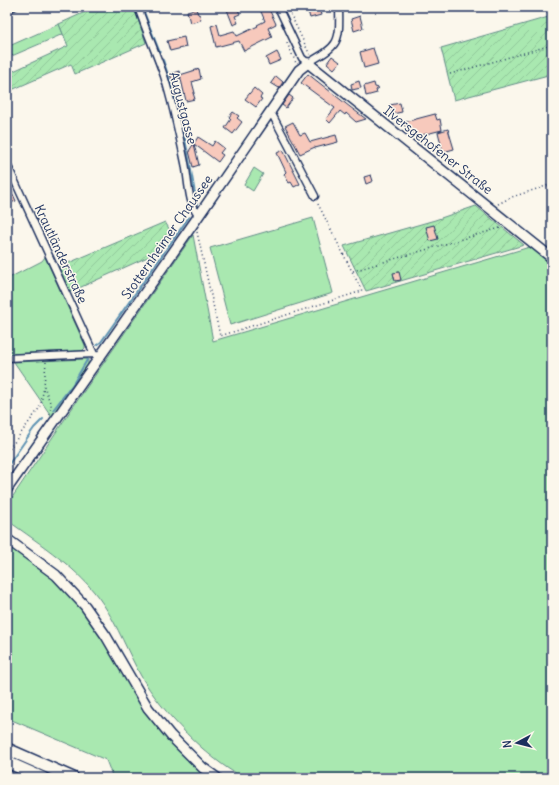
<svg xmlns="http://www.w3.org/2000/svg" width="559" height="785" font-family="Delius,sans-serif">
	<style>
		.grass { fill: #a9e8b0; stroke: #628c87 }
		.garden { fill: url(#garden-furrows); stroke: #628c87 }
		.lines { fill: none; stroke-linecap: round; stroke-linejoin: round }
		.stream { stroke: #5e93b3; stroke-width: 2 }
		.building { fill: #f7c9bc; stroke: #1b2f5e }
		.lane-casing { stroke: #1b2f5e; stroke-width: 6 }
		.street-casing { stroke: #1b2f5e; stroke-width: 9 }
		.secondary-casing { stroke: #1b2f5e; stroke-width: 12 }
		.highway-casing { stroke: #1b2f5e; stroke-width: 14 }
		.path { stroke: #1b2f5e; stroke-width: 1.5; stroke-dasharray: 1 3; stroke-linecap: butt }
		.lane { stroke: #fbf7ec; stroke-width: 3 }
		.street { stroke: #fbf7ec; stroke-width: 6 }
		.secondary { stroke: #fbf7ec; stroke-width: 9 }
		.highway { stroke: #fbf7ec; stroke-width: 11 }
		.labels { text-anchor: middle; dominant-baseline: central; stroke-width: 3; stroke-linejoin: round; paint-order: stroke }
		.street-label { font-size: 13px; fill: #1b2f5e; stroke: #fbf7ec }
	</style>
	<defs>
		<pattern id="garden-furrows" width="10" height="10" patternUnits="userSpaceOnUse"><rect width="10" height="10" fill="#a9e8b0"/><path d="M-1 1l2-2M0 10L10 0M9 11l2-2" fill="none" stroke="#91c79a"/></pattern>
	</defs>
	<rect width="100%" height="100%" fill="#fbf7ec"/>
	<filter id="ink" filterUnits="userSpaceOnUse"><feTurbulence type="fractalNoise" baseFrequency=".025" numOctaves="2"/><feDisplacementMap in="SourceGraphic" scale="8" xChannelSelector="R" yChannelSelector="G"/><feConvolveMatrix kernelMatrix="1 2 1 2 8 2 1 2 1" color-interpolation-filters="sRGB"/></filter>
	<g filter="url(#ink)">
		<path class="grass" d="M59 24 63 34 7 58V47Z
			M254 168 263 174 253 191 244 185Z
			M313 218 333 293 230 325 210 248Z
			M193 235 213 341 533 246 552 263V776L545 778H244C208 760 161 711 141 676 128 653 118 626 103 604 79 568 41 545 7 520V505L75 404Z
			M45 257 85 345V348L82 351 7 354V279L42 261Z
			M88 359V366L52 417 14 362Z
			M7 543C36 563 62 584 84 612 108 641 124 676 143 708 160 735 185 759 211 778H113L106 760 7 718Z"/>
		<path class="garden" d="M96 7H134L146 43 75 74 71 64 7 92V74L68 46 59 24Z
			M552 16V74L454 100 441 48Z
			M476 206 524 245 366 291 344 246 435 220Z
			M165 222 173 235 161 251 70 292 59 267Z"/>
		<g class="lines">
			<path class="stream" d="M142 7 160 53
				M163 60C180 107 189 156 197 206
				M97 345 101 342 189 217
				M53 410 73 384 87 360
				M7 467 34 428 43 419"/>
		</g>
		<path class="building" d="M226 7H237L240 14 235 16 238 23 233 25Z
			M259 7H268L276 24 268 28 272 37 244 51 239 41 216 47 211 26 217 24 220 35 234 31 237 36 258 26 257 25 265 21Z
			M319 8 321 15 310 18 308 11Z
			M196 9 198 14 200 15 201 20 190 23 187 11Z
			M360 16 363 28 354 31 351 19Z
			M184 37 186 47 170 51 167 41Z
			M373 48 378 64 364 68 360 52Z
			M277 52 281 60 269 65 266 58Z
			M332 56 340 62 334 69 327 63Z
			M199 69 201 79 192 82 195 93H193L195 99 186 101 180 75 181 78 172 80 170 74 179 71 180 75Z
			M308 74 350 107 366 119 356 122 346 113 345 115 340 111 330 123 326 119 335 108 301 83Z
			M276 76 283 82 279 88 271 83Z
			M359 81 361 88 352 90 351 84Z
			M374 83 375 87 379 88 376 90 377 93 366 96 364 86Z
			M254 88 262 95 260 98 262 99 256 107 245 99Z
			M289 95 293 98 286 108 282 105Z
			M400 103 402 112 392 114 390 105Z
			M233 112 239 116 237 118 242 122 233 134 225 128 231 119 229 117Z
			M435 114 437 120 440 119 442 130 418 136 401 123Z
			M293 122 300 135 305 133 310 142 336 135 338 142 315 148V147L300 154 285 126Z
			M448 129 454 149 443 152 438 132Z
			M198 137 212 146 215 141 224 148 220 153 223 155 218 162 194 144 199 165 193 167 189 151Z
			M283 150 300 184 294 187 291 182 289 183 284 174 286 172 277 153Z
			M371 175 373 181 366 184 364 177Z
			M12 192 16 201 7 204V194Z
			M434 225 438 239 430 241 426 227Z
			M399 272 401 280 395 281 393 273Z"/>
		<g class="lines">
			<g class="lane-casing">
				<path id="lane" d="M10 10 16 7"/>
			</g>
			<g class="street-casing">
				<path id="street" d="M138 7C146 31 156 53 164 76 173 105 179 134 185 163 188 176 188 207 199 216
					M278 7 302 58 308 63C339 45 340 44 339 7
					M269 114 273 116 315 196
					M7 164 94 354
					M7 358 94 354 97 356"/>
			</g>
			<g class="secondary-casing">
				<path id="secondary" d="M7 489 193 224 299 70 308 63 552 258
					M7 539 56 575 85 606 106 636 148 708 171 736 203 768 217 778"/>
			</g>
			<g class="highway-casing">
				<path id="highway" d="M7 749 73 778
					M7 762 43 778"/>
			</g>
			<path class="path" d="M287 7 310 55
				M287 43 296 63
				M450 74 552 45
				M498 204 512 197 552 184
				M197 232 220 336 362 291 317 202
				M353 271 500 228
				M46 362 44 386 51 405 50 414
				M7 452 38 410 41 403 44 387"/>
			<use href="#lane" class="lane"/>
			<use href="#street" class="street"/>
			<use href="#secondary" class="secondary"/>
			<use href="#highway" class="highway"/>
		</g>
	</g>
	<g class="labels">
		<g class="street-label">
			<text transform="translate(183 108) rotate(75)">Augustgasse</text>
			<text transform="translate(438 150) rotate(38)">Ilversgehofener Straße</text>
			<text transform="translate(167 237) rotate(-55)">Stotternheimer Chaussee</text>
			<text transform="translate(61 254) rotate(65)">Krautländerstraße</text>
		</g>
	</g>
	<rect width="559" height="785" fill="none" stroke="#fbf7ec" stroke-width="24"/>
	<rect x="12" y="12" width="535" height="761" fill="none" stroke="#1b2f5e" stroke-width="1.5" filter="url(#ink)"/>
	<g transform="translate(517 743) rotate(263)" stroke="#fbf7ec" stroke-width="3" paint-order="stroke">
	<path d="M0-3L7 15L0 10L-7 15Z" fill="#1b2f5e"/>
	<text y="-6" font-size="11" font-weight="bold" text-anchor="middle" fill="#1b2f5e">N</text>
	</g>
</svg>
